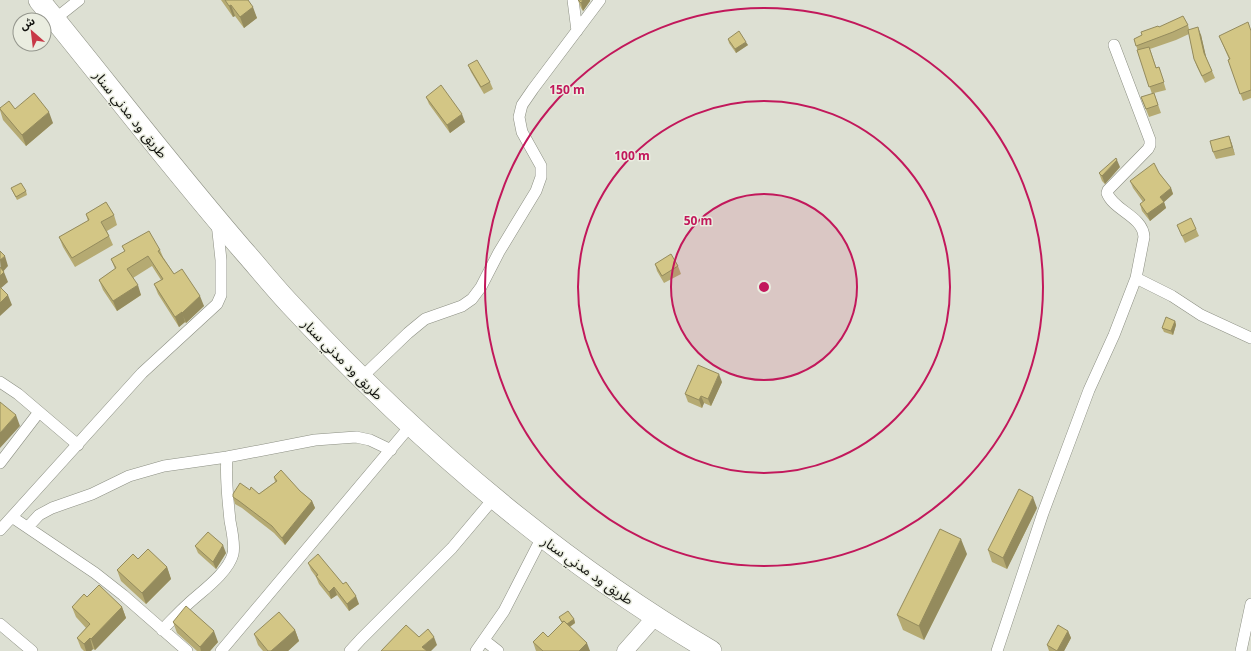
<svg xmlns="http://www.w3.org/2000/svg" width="1251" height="651" font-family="'Open Sans','Noto Sans Arabic',sans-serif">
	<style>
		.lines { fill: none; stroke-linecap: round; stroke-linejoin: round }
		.street-casing { stroke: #8c8f83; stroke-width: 12 }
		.secondary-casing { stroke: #8c8f83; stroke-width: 17 }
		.highway-casing { stroke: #8c8f83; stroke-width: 22 }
		.street { stroke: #fff; stroke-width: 11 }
		.secondary { stroke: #fff; stroke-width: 16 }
		.highway { stroke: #fff; stroke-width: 21 }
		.wall { fill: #b5aa72 }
		.shaded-wall { fill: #948b5d }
		.building { fill: #d3c685; stroke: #948b5d }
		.ring { fill: none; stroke: #c2185b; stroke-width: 2 }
		.labels { text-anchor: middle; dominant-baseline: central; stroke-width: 3; stroke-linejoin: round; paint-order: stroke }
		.street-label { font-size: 14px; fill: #131410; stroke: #eaede0 }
		.centre { fill: #c2185b; stroke: #eaede0; stroke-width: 2 }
		.ring-label { font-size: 12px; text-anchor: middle; font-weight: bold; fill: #c2185b; stroke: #eaede0; stroke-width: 3; stroke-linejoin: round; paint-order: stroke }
	</style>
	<rect width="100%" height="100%" fill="#dde0d3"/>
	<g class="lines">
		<g class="street-casing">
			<path id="street" d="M573 0 577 31
				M55 19 79 0
				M1136 278 1172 296 1201 315 1251 338
				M361 378 408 333 425 319 462 306 472 299 481 287 499 252 536 191 541 177V166L522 132 519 117 522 105 533 89 600 0
				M0 382 18 394 78 445
				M0 463 39 412
				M12 517 95 573 123 595 187 651
				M28 527 39 515 52 508 92 494 129 476 164 466 227 457 315 440 356 437 370 440 391 450
				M0 530 142 373 217 304 221 295V260L217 223
				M0 624 32 651
				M162 630C171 621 179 612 188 604 202 591 228 573 233 554 235 544 232 531 230 521 228 499 225 478 227 457
				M484 640 498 651
				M221 651 411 425
				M350 651 361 639 452 548 494 498
				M476 651 504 611 542 537
				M997 651 1043 513 1089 390 1114 335 1136 278 1144 237C1143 216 1114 211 1107 193L1108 190 1148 149 1150 145V140L1114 45
				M1241 651 1251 604"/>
		</g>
		<g class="secondary-casing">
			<path id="secondary" d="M625 651 655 617"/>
		</g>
		<g class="highway-casing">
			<path id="highway" d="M39 0C107 83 172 168 242 249 258 267 273 286 289 303 413 437 553 558 711 651"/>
		</g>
		<use href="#street" class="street"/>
		<use href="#secondary" class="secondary"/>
		<use href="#highway" class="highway"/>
	</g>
	<path class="wall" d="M221 0H248L257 18 244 28 235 16 233 17Z
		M578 0 590 1 583 11 581 8Z
		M1188 25 1189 29 1201 35 1206 57 1215 78 1205 83 1197 67 1194 59 1189 34 1176 40 1150 49 1156 67H1159L1166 90 1154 93 1161 113 1149 117 1141 97 1152 94 1134 39 1159 27Z
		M1251 31V98L1243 101 1228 60 1229 59 1219 36Z
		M728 39 748 45 736 53 729 43Z
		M468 65 490 82 493 89 484 94 471 72Z
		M426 97 465 122 450 133 429 104Z
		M0 108 15 109 53 123 26 146 3 120 0 110Z
		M1229 136 1235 155 1216 159 1213 152Z
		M1120 167 1105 184 1102 181 1099 173Z
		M1159 173 1171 188 1173 194 1164 202 1166 208 1150 221 1142 211 1140 204 1143 202 1133 188 1130 181Z
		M11 188 26 191 27 195 17 200Z
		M86 214 114 215 117 225 107 231 109 236 113 245 75 267 63 247 59 237 88 221Z
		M1177 225 1196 229 1199 236 1185 243Z
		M122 246 160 250 163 257 174 274 204 306 186 323 185 322 179 327 158 294 154 284 161 280 152 266 133 278 141 295 117 311 103 290 99 280 115 269 111 259 125 252Z
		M655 264 678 266 681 274 664 283 657 271Z
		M1175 321 1176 325 1173 335 1164 332 1162 328Z
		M722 382 711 406 704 403 702 408 688 402 685 394Z
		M274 477 300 491 312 501 315 508 285 545 274 533 242 508 235 504 233 497 250 490 259 494 275 482Z
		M1037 508 1007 569 992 562 988 550Z
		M195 546 226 553 216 569 198 553Z
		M967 554 924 640 903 630 897 615Z
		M138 559 167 567 171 579 146 604 121 581 117 570Z
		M308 563 359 604 349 611 337 595 331 599 319 584 316 577 311 570Z
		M87 597 122 607 126 618 95 650 93 649 91 651H84L81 648 77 638 86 628 76 617 72 607Z
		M559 617 574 619 575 623 570 627 590 651H536L533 642 548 637 562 623Z
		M173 622 218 642 210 651H197L177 633Z
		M295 630 299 641 288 651H263L258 645 254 634Z
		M1068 631 1071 638 1064 651H1049L1047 645Z"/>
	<path class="shaded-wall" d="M583 0H590V1L583 11 581 3Z
		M231 5 235 16 233 17 229 6Z
		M253 7 257 18 244 28 240 17Z
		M1198 27 1201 35 1207 61 1204 53Z
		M746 42 748 45 736 53 735 49Z
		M49 112 53 123 26 146 22 135Z
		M462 114 465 122 450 133 447 125Z
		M1229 136 1232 144 1235 155 1232 147Z
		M1117 160 1120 167 1105 184 1102 176Z
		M1171 188 1173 194 1164 202 1166 208 1150 221 1147 214 1160 197Z
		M5 256 8 266 1 274 0 260Z
		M4 272 8 282 0 289V276Z
		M138 285 141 295 117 311 113 301Z
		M8 295 12 305 0 316V303Z
		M200 296 204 306 186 323 182 313Z
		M182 312 185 322 179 327 175 317Z
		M1175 321 1176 325 1173 335 1171 331Z
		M719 374 722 382 711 406 708 399Z
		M701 396 704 403 702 408 699 400Z
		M16 415 20 426 0 448V433Z
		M1033 497 1037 508 1007 569 1003 558Z
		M312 501 315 508 285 545 282 538Z
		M961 539 967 554 924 640 919 626Z
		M223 545 226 553 216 569 213 562Z
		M167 567 171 579 146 604 142 593Z
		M334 587 337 595 331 599 329 592Z
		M356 596 359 604 349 611 347 604Z
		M122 607 126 618 95 650 91 639Z
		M574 619 575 623 566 629 565 626Z
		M295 630 299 641 288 651H271Z
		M214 631 218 642 210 651H201L200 647Z
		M1068 631 1071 638 1064 651H1057Z
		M434 637 437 645 431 651H423L422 647Z
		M90 638 93 649 91 651H86L84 644Z
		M587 643 590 651H579Z"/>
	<path class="building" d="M225 0H248L253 7 240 17 231 5 229 6Z
		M578 0H583L581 3Z
		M1183 16 1188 25 1173 32 1136 46 1134 39 1142 35 1141 32 1158 26 1159 27Z
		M1248 22 1251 31V90L1240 94 1228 60 1230 59 1219 36Z
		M1198 27 1204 53 1212 71 1202 76 1194 59 1188 30Z
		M739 31 746 42 735 49 728 39Z
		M1149 47 1156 68 1159 67 1164 82 1149 87 1137 50Z
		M477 60 490 82 481 87 468 65Z
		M441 85 462 114 447 125 426 97Z
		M34 93 49 112 22 135 0 109V108L9 101 15 109Z
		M1154 93 1158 105 1146 109 1141 97Z
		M1229 136 1232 147 1213 152 1210 141Z
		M1116 158 1117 160 1102 176 1099 173Z
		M1154 163 1159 173 1171 188 1160 197 1164 202 1147 214 1140 204 1145 200 1130 181Z
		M21 183 26 191 16 197 11 188Z
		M106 202 114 215 101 222 109 236 72 258 59 237 89 220 86 214Z
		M1191 218 1196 229 1182 236 1177 225Z
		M149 231 160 250 158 251 174 274 182 269 200 296 182 313V312L175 317 154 284 163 279 148 256 127 269 138 285 113 301 99 280 116 268 111 259 125 251 122 246Z
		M0 251 5 256 0 260Z
		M671 254 678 266 662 276 655 264Z
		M0 267 4 272 0 276Z
		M0 287 8 295 0 303Z
		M1166 317 1175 321 1171 331 1162 328Z
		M698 365 719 374 708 399 701 396 699 400 685 394Z
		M0 402 16 415 0 433Z
		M281 470 300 491 312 501 282 538 272 526 239 501 233 497V494L240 483 250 490 251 487 259 494 277 481 274 477Z
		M1019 489 1033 497 1003 558 988 550Z
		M940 529 961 539 919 626 897 615Z
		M208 532 223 545 213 562 195 546Z
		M148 549 167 567 142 593 117 570 133 554 138 559Z
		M318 554 343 584 346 582 356 596 347 604 334 587 329 592 316 576 318 575 308 563Z
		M99 585 122 607 91 639 90 638 84 644 77 638 90 624 72 607 84 594 87 597Z
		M186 606 214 631 200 647 173 622Z
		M568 611 574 619 567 624 564 621 562 622 559 617Z
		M279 612 295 630 271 651H268L254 634Z
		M564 621 587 643 579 651H543L533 642 543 632 548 637Z
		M406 625 419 637 428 629 434 637 422 647 427 651H381Z
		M1058 625 1068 631 1057 651 1047 645Z"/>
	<circle cx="764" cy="287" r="93" fill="#c2185b" fill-opacity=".12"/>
	<g class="ring">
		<circle cx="764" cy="287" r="93"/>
		<circle cx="764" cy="287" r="186"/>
		<circle cx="764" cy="287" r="279"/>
	</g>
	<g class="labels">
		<g class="street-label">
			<text transform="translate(131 114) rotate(51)">طريق ود مدني سنار</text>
			<text transform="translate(343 359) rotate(45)">طريق ود مدني سنار</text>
			<text transform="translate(588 570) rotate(35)">طريق ود مدني سنار</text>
		</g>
	</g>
	<circle cx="764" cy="287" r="6" class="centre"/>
	<g class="ring-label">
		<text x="567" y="94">150 m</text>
		<text x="632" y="160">100 m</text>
		<text x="698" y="225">50 m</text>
	</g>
	<g transform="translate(32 32) rotate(332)"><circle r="19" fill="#eaede0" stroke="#94968d"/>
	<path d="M0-3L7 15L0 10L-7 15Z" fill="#c83847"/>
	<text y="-6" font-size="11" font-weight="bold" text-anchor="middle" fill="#131410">ش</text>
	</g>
</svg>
